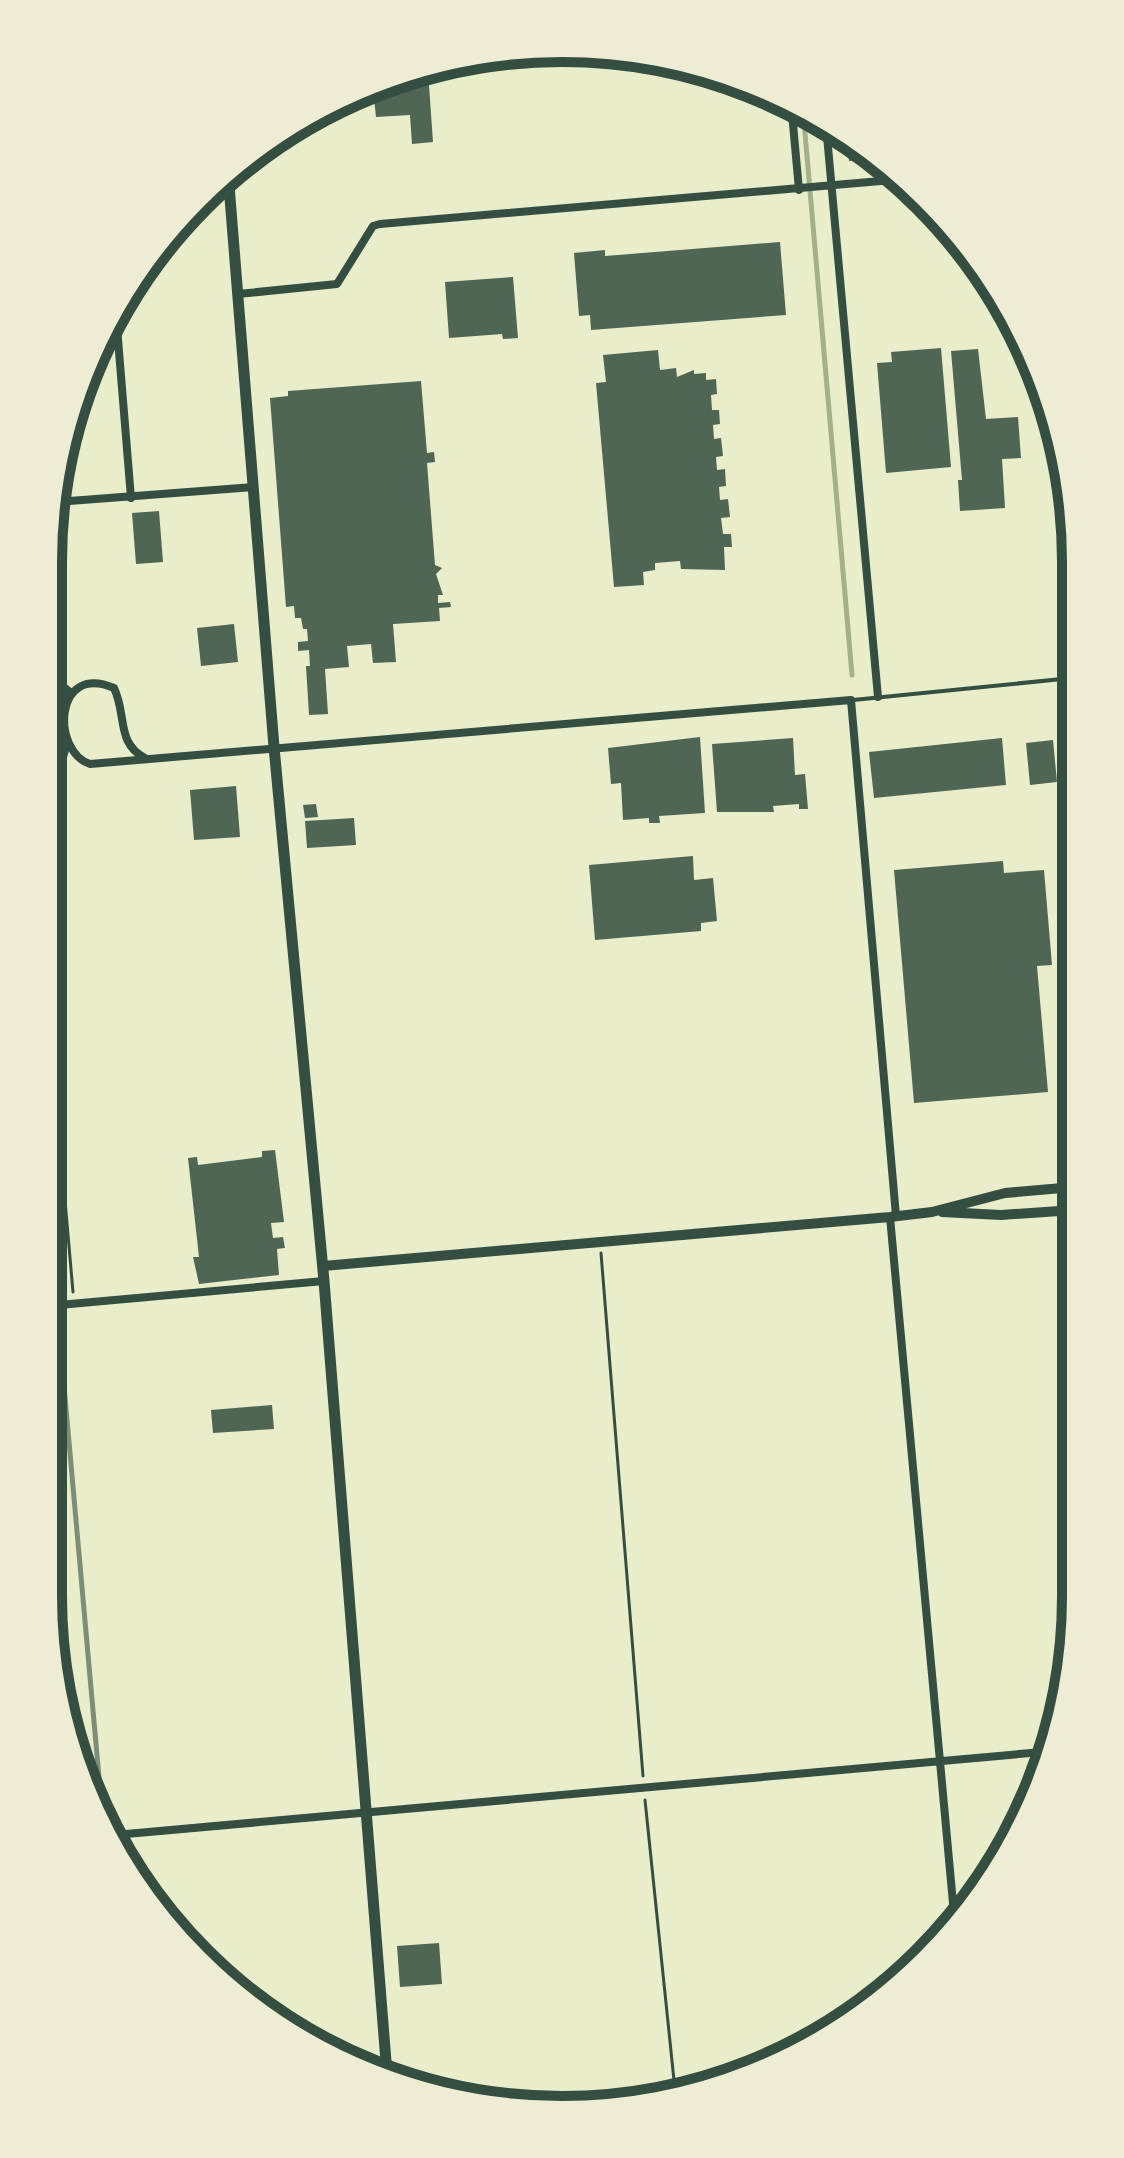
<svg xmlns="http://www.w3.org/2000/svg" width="1124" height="2158" font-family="Cabin,sans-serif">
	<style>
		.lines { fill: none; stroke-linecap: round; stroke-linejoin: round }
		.stream { stroke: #a3b18a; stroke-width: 5 }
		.building { fill: #4f6655 }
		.path { stroke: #344e41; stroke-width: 3 }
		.service { stroke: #344e41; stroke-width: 4 }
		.minor { stroke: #344e41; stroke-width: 8 }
		.tertiary { stroke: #344e41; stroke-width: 10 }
		.secondary { stroke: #344e41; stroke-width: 11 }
		.rail { stroke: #7c8e77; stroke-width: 5 }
		.rim { fill: none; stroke: #344e41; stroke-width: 10 }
	</style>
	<rect width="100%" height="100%" fill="#e9edc9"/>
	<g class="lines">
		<path class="stream" d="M803 110 852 675"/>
	</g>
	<path class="building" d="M428 71 433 142 412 144 410 115 376 117 373 89 397 75Z
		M847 139 872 156 876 159 849 161Z
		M780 242 786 315 591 330 590 315 579 316 574 253 605 250V256Z
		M513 277 518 338 503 339 502 334 449 338 445 282Z
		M941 348 951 467 886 473 877 363 892 362 891 352Z
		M978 349 986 419 1018 417 1021 458 1002 459 1005 508 960 511 958 480H962L951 351Z
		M658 350 660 370 676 368 677 377 694 370V374L706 373V380L716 379 717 394 711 395 712 410H719L720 424 713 425 714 439 721 438 723 456 716 457 717 470 725 469 726 486 719 487 720 500 728 499 730 517 721 518 723 534H731L732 547H724L725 570 681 569 680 561 655 563V570L643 572 644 585 614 587 596 383 606 382 603 355Z
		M421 381 427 453 434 452 435 462 427 463 435 565 442 568 436 574 443 595H438V603L450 602 451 607 439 608 440 621 393 624 396 662 373 663 371 644 347 646 349 667 325 669 328 714 309 715 306 666H310L309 650 298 651V642L308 641 307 629H303L301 618H295L294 606 286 607 270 398 288 396V391Z
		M159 511 163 562 136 564 132 513Z
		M234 624 238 662 201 666 197 628Z
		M700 737 705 813 659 816 660 823H649V818L623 820 621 783 611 784 608 748Z
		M793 738 795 775 805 774 808 809H799V804L773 806 774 812H717L712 744Z
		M1002 738 1006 785 874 798 869 752Z
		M1053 740 1057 782 1030 785 1026 743Z
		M236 786 240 837 194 840 190 790Z
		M316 804 318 817 305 818 303 805Z
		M354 818 356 845 307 848 305 821Z
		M693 856 694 880 713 878 717 921 701 923V931L595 940 589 865Z
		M1003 861 1004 873 1044 870 1052 965 1037 966 1048 1092 914 1103 894 870Z
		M275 1150 284 1222 271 1223 273 1238 283 1237 285 1248 277 1249 279 1275 199 1284 193 1257H199L188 1158 197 1157 198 1165 262 1157V1151Z
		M272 1405 274 1429 213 1433 211 1410Z
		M439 1943 442 1984 400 1987 397 1946Z"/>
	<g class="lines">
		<path class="path" d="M49 1017 73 1292
			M601 1253 643 1776
			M645 1800 675 2090"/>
		<path class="service" d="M853 700 1072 678
			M49 770 63 764 68 747"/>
		<path class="minor" d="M791 102 799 190
			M826 125 878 697
			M238 294 337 284 373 226 380 224 904 179
			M116 315 131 498
			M56 502 254 487
			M49 675 70 692
			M145 758C116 743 127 715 114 688 54 662 51 751 90 764L851 700 896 1216
			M890 1217 954 1914
			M48 1306 324 1281
			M48 1543 59 1660
			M115 1835 1042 1752"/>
		<path class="tertiary" d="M1055 434 1072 609
			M942 1212 1001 1215 1074 1210
			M323 1266 890 1217 932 1212 1005 1193 1074 1187"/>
		<path class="secondary" d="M228 173 274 747 324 1281 387 2074"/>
		<path class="rail" d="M48 1207 102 1811"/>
	</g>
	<path d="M0 0H1124V2158H0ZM562 62H562A500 500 0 0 1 1062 562V1596A500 500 0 0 1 562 2096H562A500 500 0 0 1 62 1596V562A500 500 0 0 1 562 62Z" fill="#eeecd3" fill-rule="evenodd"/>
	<path class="rim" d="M562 62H562A500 500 0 0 1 1062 562V1596A500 500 0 0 1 562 2096H562A500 500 0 0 1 62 1596V562A500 500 0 0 1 562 62Z"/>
</svg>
